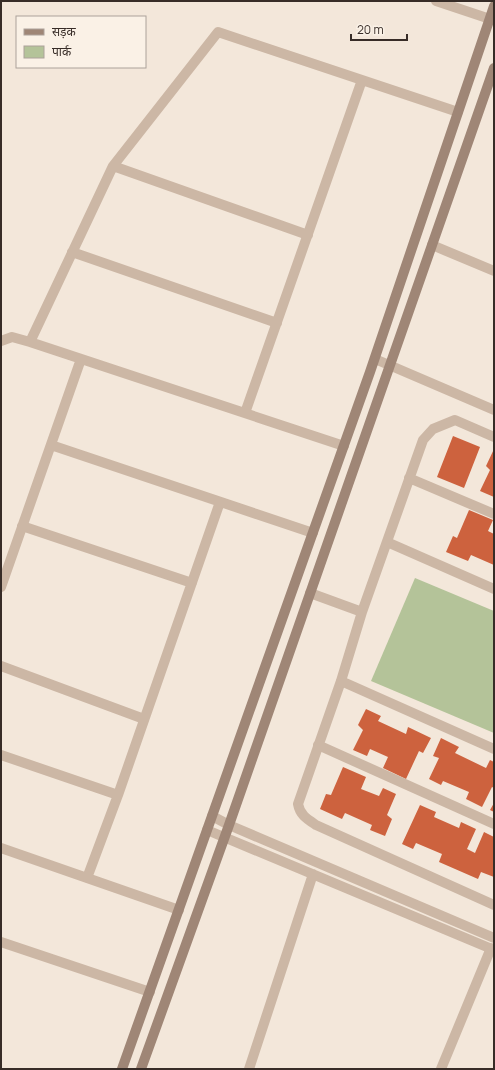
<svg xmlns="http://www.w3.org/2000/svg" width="495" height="1070" font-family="Manrope,'Noto Sans Devanagari',sans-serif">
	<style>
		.green { fill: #b4c399 }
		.building { fill: #cd623e }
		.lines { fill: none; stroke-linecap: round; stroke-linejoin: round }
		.street { stroke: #ccb7a5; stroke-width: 10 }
		.secondary { stroke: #9f8676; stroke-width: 10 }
	</style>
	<rect width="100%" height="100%" fill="#f3e7da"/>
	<path class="green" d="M415 578 494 611V733L371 681Z"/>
	<path class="building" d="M453 436 480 447 464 488 437 477Z
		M494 449V497L480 491 490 470 486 466Z
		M469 510 493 520 488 531 494 534V565L471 555 468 561 446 552 453 536 457 538Z
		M366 709 381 716 378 721 406 734 408 727 431 738 423 753 419 751 406 779 383 768 388 757 370 749 367 756 353 750 363 730 358 725Z
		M441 738 459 747 455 753 486 768 490 760 494 762V788L492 787 482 807 466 799 469 792 443 781 441 785 429 779 439 758 433 756Z
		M343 767 366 777 361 789 379 796 383 788 396 794 387 815 392 819 385 836 370 830 372 825 345 813 342 819 320 809 326 794 331 795Z
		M494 803V812L490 810Z
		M420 805 436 812 434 817 459 828 461 822 476 829 467 849 475 853 484 832 494 837V877L481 872 478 879 439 862 442 854 416 843 413 849 402 844Z"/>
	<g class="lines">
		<path class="street" d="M436 1 490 19
			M113 166 308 235
			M432 245 494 271
			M72 252 277 323
			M1 341 12 337 30 342
			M375 359 494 410
			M245 413 362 80
			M494 437 455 420 433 429 423 440 362 612 341 681 298 804C300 815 307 819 316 825L494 905
			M51 445 313 533
			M344 446 30 342 113 166 218 32 458 112
			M409 478 494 514
			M22 526 192 583
			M387 542 494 589
			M1 587 81 359
			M310 593 362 612
			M1 666 144 719
			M341 681 494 749
			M318 745 494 824
			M1 755 118 795 87 878
			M118 795 220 502
			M212 816 229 825 494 938
			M207 830 494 950
			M1 848 179 910
			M1 942 150 992
			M249 1069 313 874
			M441 1069 491 948"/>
		<path class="secondary" d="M122 1069 370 372 494 6
			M141 1069 229 825 494 68"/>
	</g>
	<rect width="495" height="1070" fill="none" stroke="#372c27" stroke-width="4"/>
	<rect x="16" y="16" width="130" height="52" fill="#faf1e6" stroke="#aca29a"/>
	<rect x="24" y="29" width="20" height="6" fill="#9f8676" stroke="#aca29a"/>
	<text x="52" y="36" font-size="12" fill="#372c27">सड़क</text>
	<rect x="24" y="46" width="20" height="12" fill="#b4c399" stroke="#aca29a"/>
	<text x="52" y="56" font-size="12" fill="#372c27">पार्क</text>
	<path d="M351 34v6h56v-6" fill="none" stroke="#372c27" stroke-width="2"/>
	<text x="357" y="34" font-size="12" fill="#372c27" stroke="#faf1e6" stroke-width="3" paint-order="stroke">20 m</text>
</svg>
